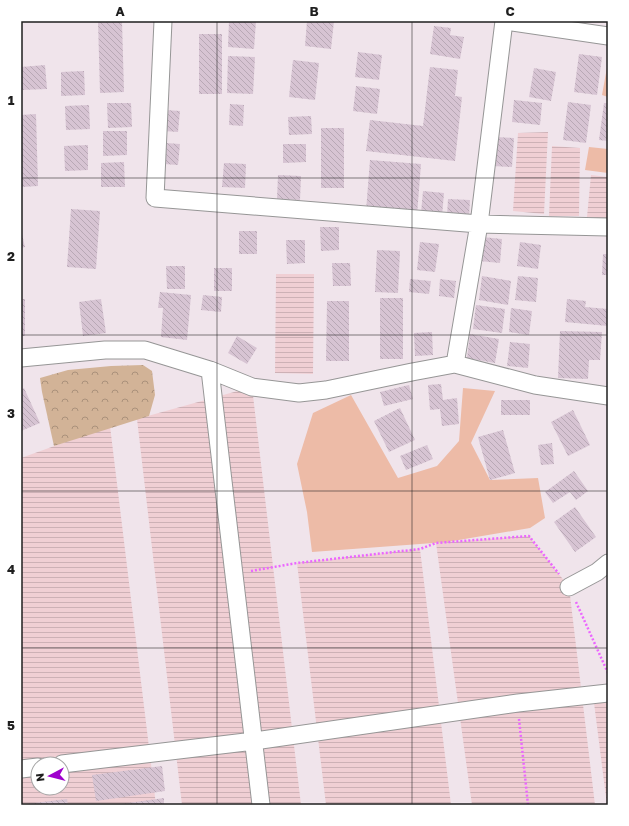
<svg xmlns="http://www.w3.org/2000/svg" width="629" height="826" font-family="'Golos Text',sans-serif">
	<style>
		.farmland { fill: url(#farmland-rules); fill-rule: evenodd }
		.grass { fill: #edbba7 }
		.forest { fill: url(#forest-crowns) }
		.building { fill: url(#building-back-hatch) }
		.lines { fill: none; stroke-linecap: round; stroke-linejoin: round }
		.minor-casing { stroke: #969696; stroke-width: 19 }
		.path { stroke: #eb66ff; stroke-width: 2.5; stroke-dasharray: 2 2; stroke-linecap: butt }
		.minor { stroke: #fff; stroke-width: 17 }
		.grid { fill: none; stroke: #1f1f1f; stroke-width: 1; stroke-opacity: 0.55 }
		.neatline { fill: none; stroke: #1f1f1f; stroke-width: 1.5 }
		.grid-label { font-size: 13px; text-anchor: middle; font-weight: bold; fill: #1f1f1f }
	</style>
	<defs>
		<pattern id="farmland-rules" width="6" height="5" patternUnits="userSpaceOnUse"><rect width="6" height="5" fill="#f0cfd4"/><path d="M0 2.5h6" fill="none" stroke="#cdb1b6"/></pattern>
		<pattern id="forest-crowns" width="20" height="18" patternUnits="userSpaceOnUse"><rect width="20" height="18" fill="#d2b397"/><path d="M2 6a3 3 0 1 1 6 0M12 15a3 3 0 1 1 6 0" fill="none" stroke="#aa917b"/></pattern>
		<pattern id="building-back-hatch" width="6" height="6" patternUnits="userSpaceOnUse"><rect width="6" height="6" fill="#d7c4d3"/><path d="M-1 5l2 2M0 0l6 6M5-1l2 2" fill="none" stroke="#b8a8b5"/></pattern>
	</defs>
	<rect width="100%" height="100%" fill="#f0e4eb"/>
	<path class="farmland" d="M548 132 544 214 513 211 518 133Z
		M552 146 580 148 579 216H549Z
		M591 175 608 177V219L587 217Z
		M276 274H314L313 374 275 373Z
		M252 387 301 805H182L137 419Z
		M110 426 156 805H21V458ZM38 764H62V788H38Z
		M529 536 569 587 595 805H472L436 543Z
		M420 549 451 805H326L297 563Z
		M608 693V805H607L593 695Z"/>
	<path class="grass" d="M608 62V97L602 95Z
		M589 147 608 149V173L585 170Z
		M463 388 495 391 471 443 490 480 538 478 545 518 530 528 447 542 312 552 307 512 297 464 313 413 351 395 398 478 437 466 459 441Z"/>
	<path class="forest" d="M143 365 152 371 155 395 149 416 54 446 42 392 40 378 68 370 111 366Z"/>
	<path class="building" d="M98 21H122L124 92 100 93Z
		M229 21H256L254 49 228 47Z
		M307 21H334L331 49 305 46Z
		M434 26 451 28 450 35 464 37 460 59 430 54Z
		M199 34H222V94H199Z
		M358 52 382 55 379 80 355 77Z
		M579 54 602 57 597 95 574 92Z
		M228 56 255 57 253 94 227 93Z
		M293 60 319 63 315 100 289 97Z
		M45 65 47 89 22 90 21 67Z
		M430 67 458 70 455 96 462 97 455 161 366 151 370 120 423 126Z
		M534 68 556 72 551 101 529 97Z
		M84 71 85 95 61 96V72Z
		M356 86 380 89 377 114 353 111Z
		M514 100 542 103 540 125 512 122Z
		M568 102 591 105 586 143 563 140Z
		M107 103H131L132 127 108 128Z
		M604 103H608V141L599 140Z
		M230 104 244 105 243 126 229 125Z
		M89 105 90 129 66 130 65 106Z
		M166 110 180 111 178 132 164 131Z
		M36 114 38 186 21 187V115Z
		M311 116 312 134 289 135 288 117Z
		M321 128H344V188H321Z
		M103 131H127V155L103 156Z
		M495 137 514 138 512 167 493 166Z
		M166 143 180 144 178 165 164 164Z
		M283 144H306V162L283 163Z
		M88 145V170L65 171 64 146Z
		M370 160 421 164 417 215 366 211Z
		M124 162 125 187H101V163Z
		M224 163 246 164 245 188 222 187Z
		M278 175 301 176 300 200 277 199Z
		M423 191 444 193 442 216 421 213Z
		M448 199 470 200 469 217 447 216Z
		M71 209 100 211 96 269 67 267Z
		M320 227H339V250L321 251Z
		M21 230 25 247 21 248Z
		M239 231H257V254H239Z
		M482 237 502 239 500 263 479 261Z
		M286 240H305V263L287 264Z
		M420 242 439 244 435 272 417 270Z
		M520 242 541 245 538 269 517 266Z
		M377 250 400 251 398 293 375 292Z
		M603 254H608V275H602Z
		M332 263H350L351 286H333Z
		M166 266H185V289H167Z
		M214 268H232V291H214Z
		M482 276 511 281 508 305 479 300Z
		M518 276 538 278 536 302 515 300Z
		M410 279 431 281 429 294 409 292Z
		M440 279 456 281 454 298 439 296Z
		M160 292 191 295 187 340 161 337 163 308H158Z
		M203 295 222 297 221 312 201 310Z
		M380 298H403V359H380Z
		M21 299H25V336H21Z
		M101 299 106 333 83 336 79 302Z
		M567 299 586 301 585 307 608 309V326L565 322Z
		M327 301H349V361H326Z
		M476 305 505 309 502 333 473 329Z
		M511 308 532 311 529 335 509 332Z
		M560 331 602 332 600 360H589L588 379 558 378Z
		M432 332 433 355 415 356 414 333Z
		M470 334 499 339 495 363 467 358Z
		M237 336 257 348 247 364 228 353Z
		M510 342 530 344 528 368 507 366Z
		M441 384 443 400 457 398 459 424 442 426 440 409 430 410 428 385Z
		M409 385 413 399 384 406 380 392Z
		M24 388 40 423 21 431V390Z
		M501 400H530V415H501Z
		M400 408 415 440 389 452 374 421Z
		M573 410 590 445 568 456 551 422Z
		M503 430 515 473 490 480 478 437Z
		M552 443 554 464 541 465 538 445Z
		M427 445 433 459 406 470 400 456Z
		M574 471 588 491 576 500 570 492 553 503 545 492Z
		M575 507 596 537 575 552 554 522Z
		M162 766 165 791 96 801 92 775Z
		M164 798V805H121V804Z
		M67 799 68 805H26V804Z"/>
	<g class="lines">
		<g class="minor-casing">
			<path id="minor" d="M163 21 155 198 479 224 608 227
				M506 21 608 36
				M21 358 105 350H145L210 370 252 387 299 393 326 390 412 372 455 364 535 385 608 396
				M455 364 479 224 504 21
				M210 370 261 805
				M569 587 597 572 608 563
				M62 764 254 741 518 703 608 693
				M21 769 38 767"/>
		</g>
		<path class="path" d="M251 571 297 563 420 549 436 543 529 536 559 574
			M576 602 608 673
			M519 719 528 805"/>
		<use href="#minor" class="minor"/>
	</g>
	<path class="grid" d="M217 21V805M412 21V805M21 178H608M21 335H608M21 491H608M21 648H608"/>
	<rect width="629" height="826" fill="none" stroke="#ffffff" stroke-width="44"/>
	<g transform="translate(50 776) rotate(263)"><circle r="19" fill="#ffffff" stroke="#a5a5a5"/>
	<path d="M0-3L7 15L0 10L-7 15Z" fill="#9e00cd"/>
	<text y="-6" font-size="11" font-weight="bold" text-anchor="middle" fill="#1f1f1f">N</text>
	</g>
	<rect x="22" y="22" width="585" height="782" class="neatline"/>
	<g class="grid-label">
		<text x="120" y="16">A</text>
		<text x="314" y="16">B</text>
		<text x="510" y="16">C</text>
		<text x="11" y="105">1</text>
		<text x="11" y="261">2</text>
		<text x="11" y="418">3</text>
		<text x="11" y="574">4</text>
		<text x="11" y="730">5</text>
	</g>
</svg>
